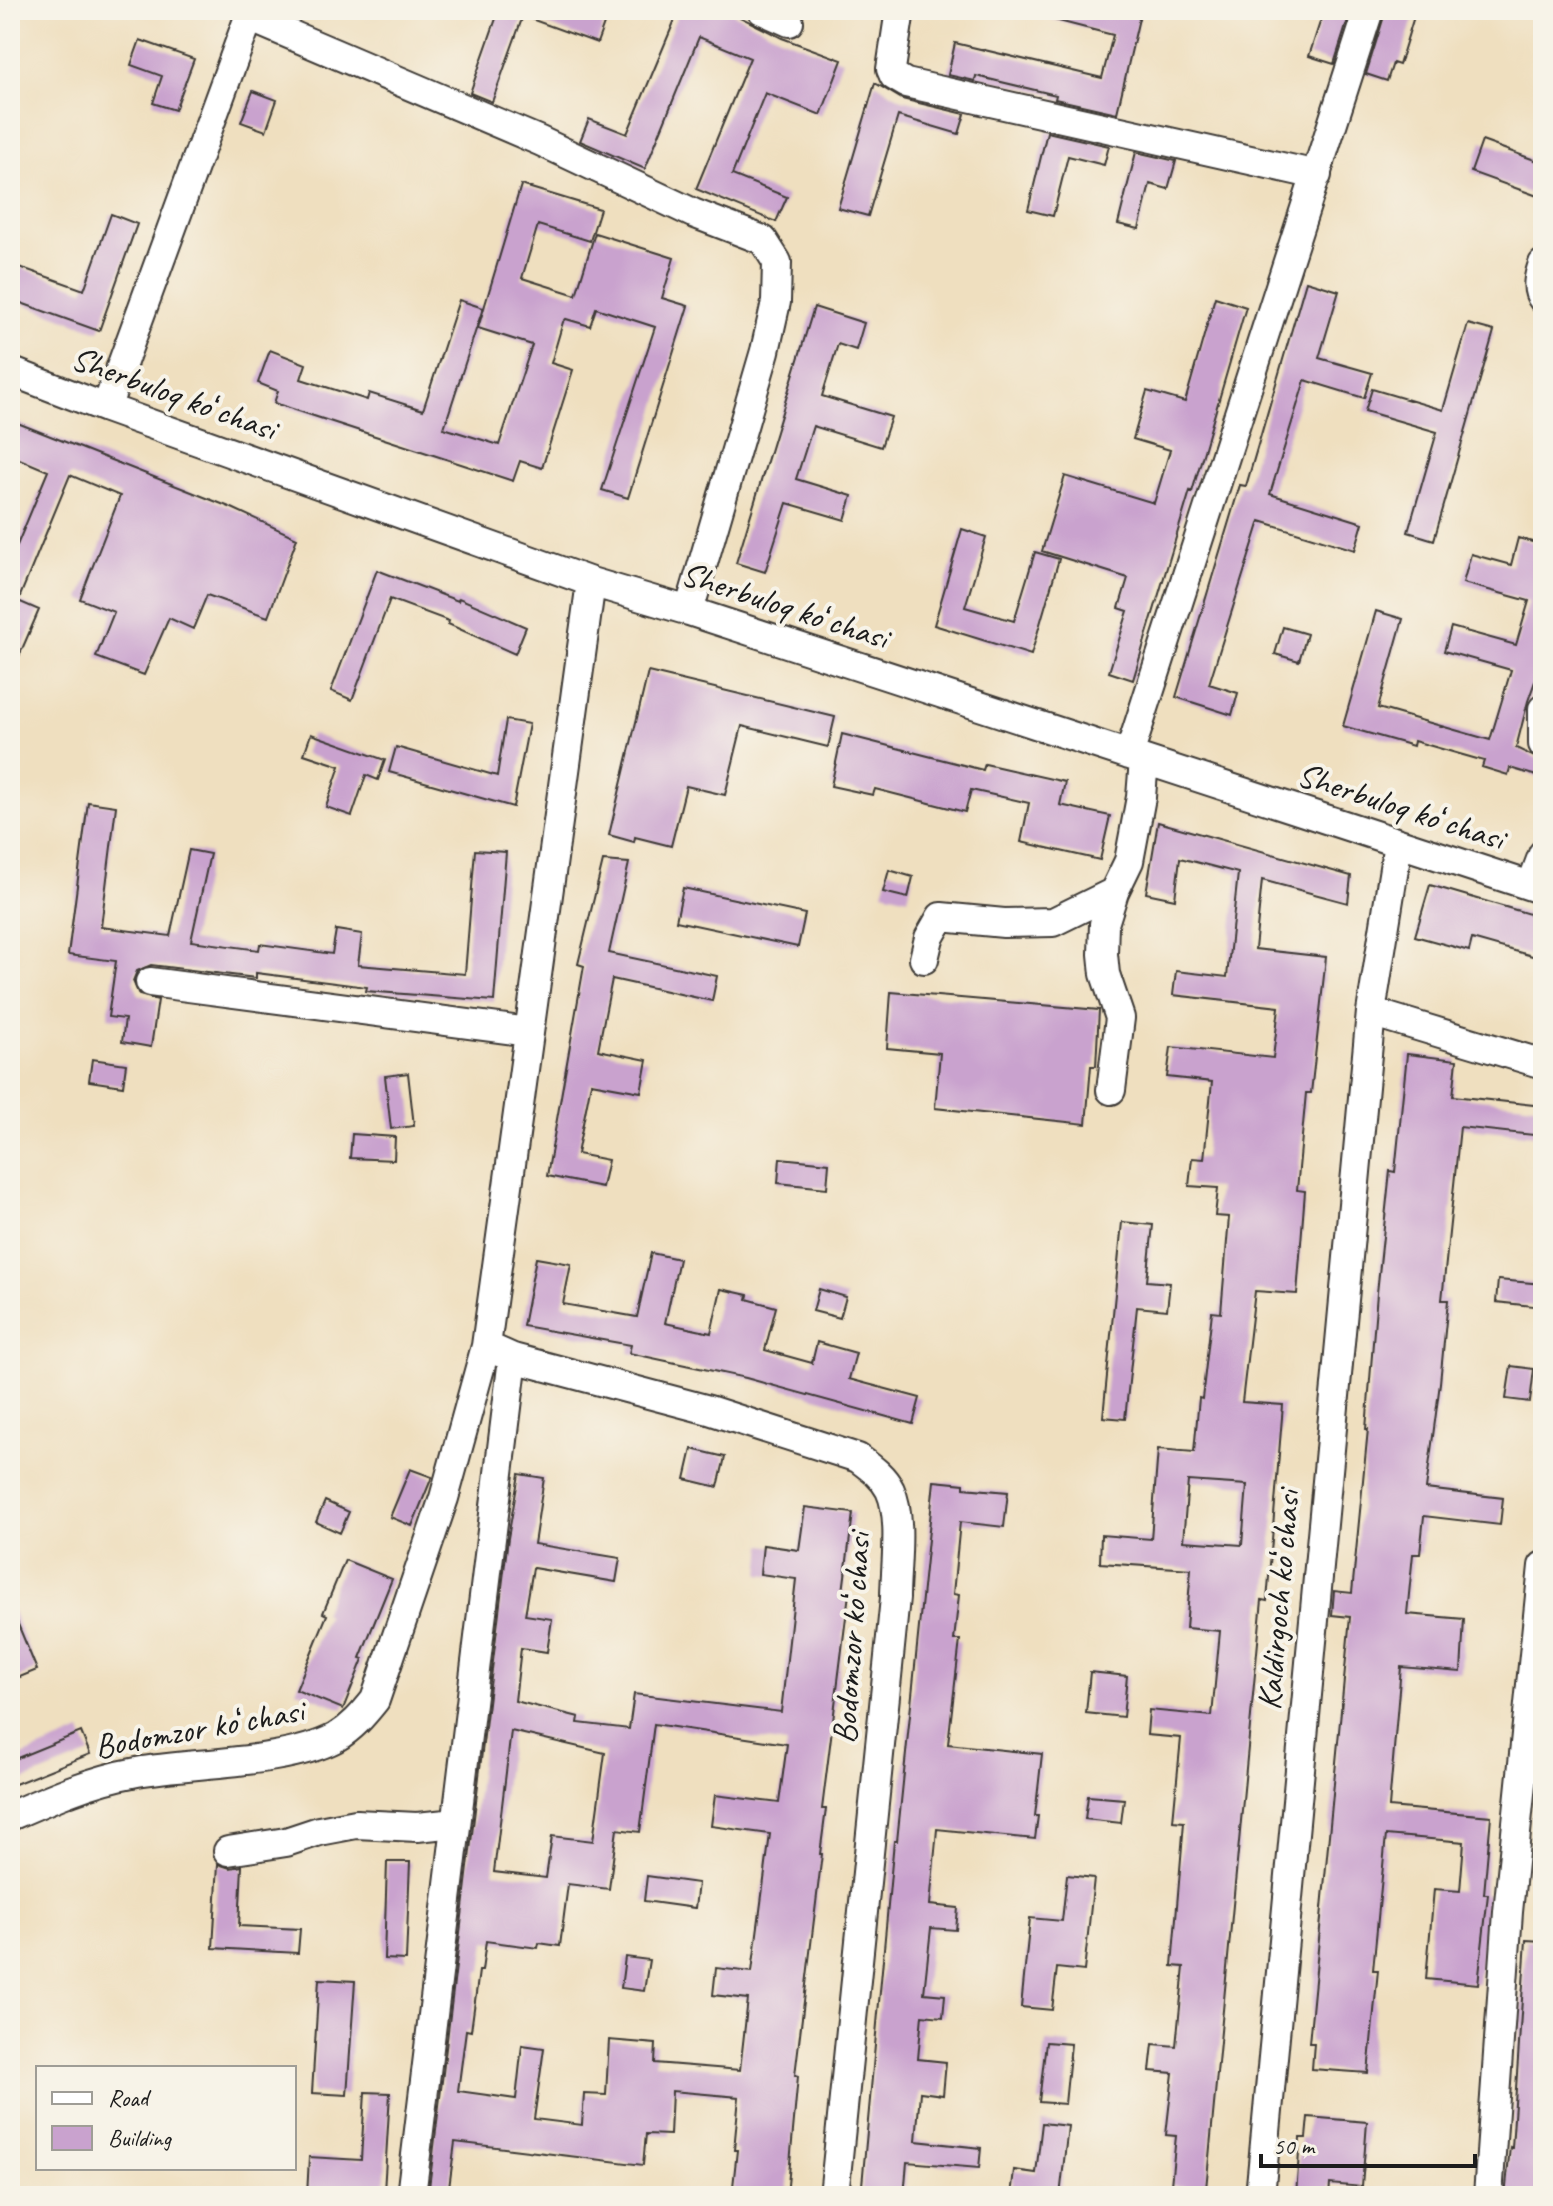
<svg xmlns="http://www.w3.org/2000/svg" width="1553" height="2206" font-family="Caveat,sans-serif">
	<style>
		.building { fill: #c9a2ce; fill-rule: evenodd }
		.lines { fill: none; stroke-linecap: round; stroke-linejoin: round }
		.minor-casing { stroke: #3c3934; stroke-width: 32 }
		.minor { stroke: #fff; stroke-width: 28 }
		.labels { text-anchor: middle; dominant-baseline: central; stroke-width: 8; stroke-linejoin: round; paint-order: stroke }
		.street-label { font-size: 34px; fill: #1c1c1c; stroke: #f7f3e8 }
	</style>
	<rect width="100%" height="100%" fill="#f7f3e8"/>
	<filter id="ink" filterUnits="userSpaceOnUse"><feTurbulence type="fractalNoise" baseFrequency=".0125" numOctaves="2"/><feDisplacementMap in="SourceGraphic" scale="16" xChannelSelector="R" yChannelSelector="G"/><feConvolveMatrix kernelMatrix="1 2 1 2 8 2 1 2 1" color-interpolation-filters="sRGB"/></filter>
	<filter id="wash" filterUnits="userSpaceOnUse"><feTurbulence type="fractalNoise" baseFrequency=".006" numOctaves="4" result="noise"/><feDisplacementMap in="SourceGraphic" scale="32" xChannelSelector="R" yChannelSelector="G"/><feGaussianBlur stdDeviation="1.8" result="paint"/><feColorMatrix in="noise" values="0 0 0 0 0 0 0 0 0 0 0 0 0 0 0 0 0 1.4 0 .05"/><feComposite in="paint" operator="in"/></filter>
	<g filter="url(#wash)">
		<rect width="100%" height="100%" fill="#efdfbf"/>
		<g id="blocks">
			<path class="building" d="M499 10H609L597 43 523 16 492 102 470 93Z
				M679 10H726L782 38 842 60 821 115 765 93 732 175 787 197 776 222 696 189 750 58 699 37 645 169 580 141 589 119 627 134Z
				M1048 10H1124L1140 14 1117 113 1055 99 1056 95 976 76 975 81 948 75 955 43 1102 78 1113 35 1047 18Z
				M1324 10H1351L1334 64 1309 56Z
				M1386 10H1416L1399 65 1393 63 1387 81 1366 74Z
				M140 40 194 59 175 110 153 103 162 76 131 65Z
				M875 83 902 99 965 114 959 134 898 116 868 216 838 208Z
				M253 91 277 100 266 131 241 122Z
				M1047 132 1109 146 1104 165 1068 156 1053 216 1028 210Z
				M1482 141 1543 163V198L1471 172Z
				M1136 152 1176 161 1168 189 1150 184 1139 229 1118 224Z
				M521 185 600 209 590 241 538 225 522 278 576 295 595 233 674 258 662 298 688 306 628 498 602 490 655 327 596 308 590 326 566 319 563 322 551 363 573 370 542 468 520 461 513 481 274 403 278 391 258 383 270 350 306 364 301 379 367 400 369 393 423 410 459 300 483 308 444 428 499 445 532 345 478 328Z
				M111 214 137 224 99 331 10 299V286L17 266 84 290Z
				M1306 281 1339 291 1319 358 1372 373 1364 398 1305 380 1270 494 1363 523 1355 550 1260 521 1209 684 1238 693 1232 715 1176 697 1240 485 1246 486Z
				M1215 297 1246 307 1192 492 1190 491 1133 680 1109 672 1128 611 1119 608 1128 578 1042 551 1065 476 1154 503 1170 450 1133 439 1147 391 1185 402Z
				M814 307 864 323 856 350 838 344 822 396 891 417 881 447 813 426 796 479 852 496 845 520 787 503 765 572 736 563Z
				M1468 324 1494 331 1434 540 1408 532 1437 432 1365 411 1372 389 1443 410Z
				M10 420 232 508 297 538 268 617 207 595 193 629 169 618 144 675 96 657 114 612 80 599 120 496 70 475 18 601 39 610 10 677V562L48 471 10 455Z
				M962 529 986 537 965 607 1014 621 1035 552 1059 559 1031 655 934 625Z
				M1518 538 1543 545V659L1528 701 1516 748 1543 761 1540 777 1510 768 1508 775 1482 767 1484 761 1414 741 1413 746 1343 726 1376 611 1403 619 1378 708 1490 740 1511 670 1444 651 1451 627 1516 645 1529 601 1463 583 1471 554 1511 565Z
				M377 570 458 601 459 598 526 627 515 654 448 624 449 621 390 599 352 700 331 691Z
				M1283 627 1307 634 1299 661 1275 654Z
				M648 672 835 717 828 747 742 726 725 795 686 786 671 846 635 837 634 842 609 835Z
				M506 720 529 724 513 807 389 772 396 747 497 776Z
				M311 734 385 760 378 780 366 775 352 816 326 807 340 766 304 754Z
				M842 734 983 770 985 764 1065 782 1060 805 1110 816 1100 860 1021 842 1029 803 971 790 965 812 875 789 873 795 831 786Z
				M88 802 116 806 101 927 170 936 189 850 210 854 191 941 259 950 260 944 332 954 336 930 362 934 358 965 465 974 475 850 506 852 494 1001 366 991 367 987 256 973V978L151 965 137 971 133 981 139 995 158 1000 151 1047 122 1042 125 1019 108 1017 116 961 68 955Z
				M1158 822 1351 876 1348 903 1262 880 1255 949 1326 957 1311 1093H1306L1297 1190 1305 1191 1297 1294 1255 1291 1242 1402 1283 1405 1267 1601 1262 1600 1206 2189 1171 2185 1176 2136 1166 2135 1173 2073 1150 2071 1153 2044 1176 2046 1184 1967 1172 1966 1184 1822 1173 1821 1181 1738 1147 1735 1149 1710 1212 1716 1220 1631 1186 1628 1191 1569 1100 1563 1101 1535 1151 1539 1158 1449 1194 1452 1199 1398 1202 1399 1212 1312 1221 1313 1229 1217 1215 1216 1218 1188 1189 1186 1192 1158 1204 1159 1212 1082 1167 1077 1171 1047 1273 1058 1279 1007 1173 995 1176 971 1227 977 1238 873 1180 858 1175 899 1146 893ZM1188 1481 1247 1485 1242 1545 1183 1541Z
				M603 861 629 863 609 953 717 976 712 1001 612 979 598 1050 647 1060 641 1092 591 1083 577 1154 608 1160 602 1187 547 1176 584 966 578 964Z
				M889 870 913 877 908 898 883 892Z
				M1430 885 1543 918V959L1472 939 1469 951 1415 936Z
				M683 888 805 914 798 947 676 921Z
				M891 992 1099 1010 1096 1066H1091L1086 1124 935 1108 940 1053 887 1048Z
				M1407 1054 1457 1060 1453 1096 1543 1106V1136L1460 1127 1442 1300H1448L1440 1383 1426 1489 1503 1498 1500 1525 1424 1516 1420 1554H1413L1407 1614 1464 1619 1461 1672 1401 1667 1389 1807 1491 1816 1484 1894H1488L1478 1984 1426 1979 1434 1889 1460 1891 1464 1842 1386 1835 1373 1970H1378L1368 2073 1312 2069 1314 2043H1309L1350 1617 1332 1615 1334 1591 1352 1593 1368 1429H1366L1377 1293 1390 1171 1395 1172Z
				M92 1059 126 1064 123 1086 89 1081Z
				M408 1073 414 1126 391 1129 385 1076Z
				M352 1134 395 1137 394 1160 350 1158Z
				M780 1158 829 1163 827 1188 778 1183Z
				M1122 1222 1153 1225 1147 1281 1170 1283 1167 1310 1137 1307 1125 1419 1103 1417Z
				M651 1253 679 1259 665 1323 711 1333 721 1289 748 1295 747 1299 776 1307 765 1350 812 1363 817 1342 856 1353 849 1379 920 1398 913 1424 746 1378 629 1353 631 1345 523 1326 536 1258 571 1264 563 1304 637 1317Z
				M1498 1280 1543 1284 1542 1307 1496 1302Z
				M819 1289 846 1297 840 1318 813 1311Z
				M1511 1366 1534 1369 1530 1402 1506 1399Z
				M692 1449 725 1457 718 1487 685 1479Z
				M410 1469 432 1477 412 1526 390 1517Z
				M519 1474 544 1478 534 1544 620 1558 616 1582 533 1568 525 1615 552 1619 547 1652 521 1648 515 1701 579 1717 578 1723 629 1729 634 1694 781 1712 796 1579 760 1574 763 1545 799 1550 805 1507 853 1513 843 1592 849 1593 822 1809H826L820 1854H822L795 2075 798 2076 787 2196H732L737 2150H734L739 2097 672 2091 670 2135 646 2134 643 2165 455 2142 448 2196H428L508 1538ZM654 1724 787 1744 779 1803 715 1795 711 1826 770 1834 752 1972 716 1968 713 1995 748 1999 740 2070 655 2063 656 2044 609 2040 606 2095 584 2094 582 2125 534 2119 544 2048 522 2045 516 2099 458 2091 466 2030 471 2031 479 1971H482L486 1941 538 1948 539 1943 560 1946 568 1884 609 1889 617 1829 640 1832ZM511 1731 605 1753 593 1841 552 1836 546 1878 494 1872Z
				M934 1481 964 1484V1488L1008 1492 1004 1527 960 1522 953 1594 959 1595 954 1640H960L948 1744 1042 1754 1035 1816H1038L1035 1839 937 1829 930 1905 958 1908 956 1930 931 1928 924 1993 945 1995 943 2017 922 2015 918 2059 946 2062 943 2095 920 2092 916 2141 981 2148 979 2168 907 2162 904 2196H861L894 1841H897Z
				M325 1501 349 1512 340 1533 316 1522Z
				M345 1560 392 1579 360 1658 363 1659 343 1709 296 1690 327 1615 323 1613Z
				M10 1605 37 1670 10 1681Z
				M1090 1672 1127 1676 1123 1717 1086 1713Z
				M81 1732 90 1754 10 1786V1761Z
				M1088 1796 1124 1799 1121 1823 1085 1819Z
				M387 1862H410L406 1960 384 1959Z
				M218 1864 230 1868 242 1866 239 1926 300 1929 298 1953 213 1948Z
				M1067 1875 1094 1878 1084 1971 1057 1968 1052 2010 1021 2007 1030 1918 1062 1921Z
				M647 1876 698 1883 695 1908 644 1901Z
				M1526 1940 1543 1941V2196H1505L1510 2147 1512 2148Z
				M625 1957 649 1960 644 1991 621 1988Z
				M319 1979 355 1981 347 2095 312 2093Z
				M1046 2042 1071 2044 1065 2104 1039 2102Z
				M365 2092 390 2093 384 2192 332 2189V2196H307L309 2157 361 2160Z
				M1308 2117 1367 2122 1362 2187 1330 2184 1329 2196H1296L1300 2138H1306Z
				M1042 2123 1068 2126 1060 2196H1011L1014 2170 1036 2173Z"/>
		</g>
	</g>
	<g filter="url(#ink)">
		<use href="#blocks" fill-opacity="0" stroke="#3c3934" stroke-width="2"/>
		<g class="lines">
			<g class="minor-casing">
				<path id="minor" d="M762 10 789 22
					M900 10 891 69 894 76 906 83 1317 175
					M249 17 540 141 693 213 763 240 777 262 776 302 765 351 689 611
					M1543 264C1539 275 1535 289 1543 299
					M10 371 106 408 591 582 689 611 1543 890
					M106 408 249 17 246 10
					M1543 709V744
					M1129 755 1369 10
					M1531 886 1543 854
					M924 959 929 938 941 917 1004 923 1053 922 1114 892 1129 861 1141 797 1144 760
					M150 982 529 1032
					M1371 1012 1543 1064
					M1111 1090 1120 1018 1105 974 1103 954 1104 924 1114 892
					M486 1346 513 1358 709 1410 858 1458C870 1467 883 1476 890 1490 903 1518 895 1567 895 1598L834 2196
					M10 1816C51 1798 92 1780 137 1772 194 1762 285 1764 335 1738 352 1728 363 1715 375 1700L444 1498 486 1346 591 582
					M228 1851 286 1842 319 1831 356 1824 417 1827 456 1823
					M411 2196 513 1358
					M1260 2196 1371 1012 1398 843
					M1488 2196 1508 1912 1543 1566"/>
			</g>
			<use href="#minor" class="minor"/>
		</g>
	</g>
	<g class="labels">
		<g class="street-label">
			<text transform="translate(174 393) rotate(20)">Sherbuloq koʻchasi</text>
			<text transform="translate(785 605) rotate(18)">Sherbuloq koʻchasi</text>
			<text transform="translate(1401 806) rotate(18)">Sherbuloq koʻchasi</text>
			<text transform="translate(1278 1600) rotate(-85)">Kaldirgoch koʻchasi</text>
			<text transform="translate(851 1638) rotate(-86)">Bodomzor koʻchasi</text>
			<text transform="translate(199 1728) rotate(-10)">Bodomzor koʻchasi</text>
		</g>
	</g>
	<rect width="1553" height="2206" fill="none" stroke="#f7f3e8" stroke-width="40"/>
	<rect x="36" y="2066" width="260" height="104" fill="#f7f3e8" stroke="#9f9d96" stroke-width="2"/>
	<rect x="52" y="2092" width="40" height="12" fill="#ffffff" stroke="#9f9d96" stroke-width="2"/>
	<text x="108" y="2106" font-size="24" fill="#1c1c1c">Road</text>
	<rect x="52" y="2126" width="40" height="24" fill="#c9a2ce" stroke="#9f9d96" stroke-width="2"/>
	<text x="108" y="2146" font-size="24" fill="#1c1c1c">Building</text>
	<path d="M1261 2154v12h214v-12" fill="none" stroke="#1c1c1c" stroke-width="4"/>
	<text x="1273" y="2154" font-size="24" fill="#1c1c1c" stroke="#f7f3e8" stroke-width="6" paint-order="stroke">50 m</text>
</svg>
